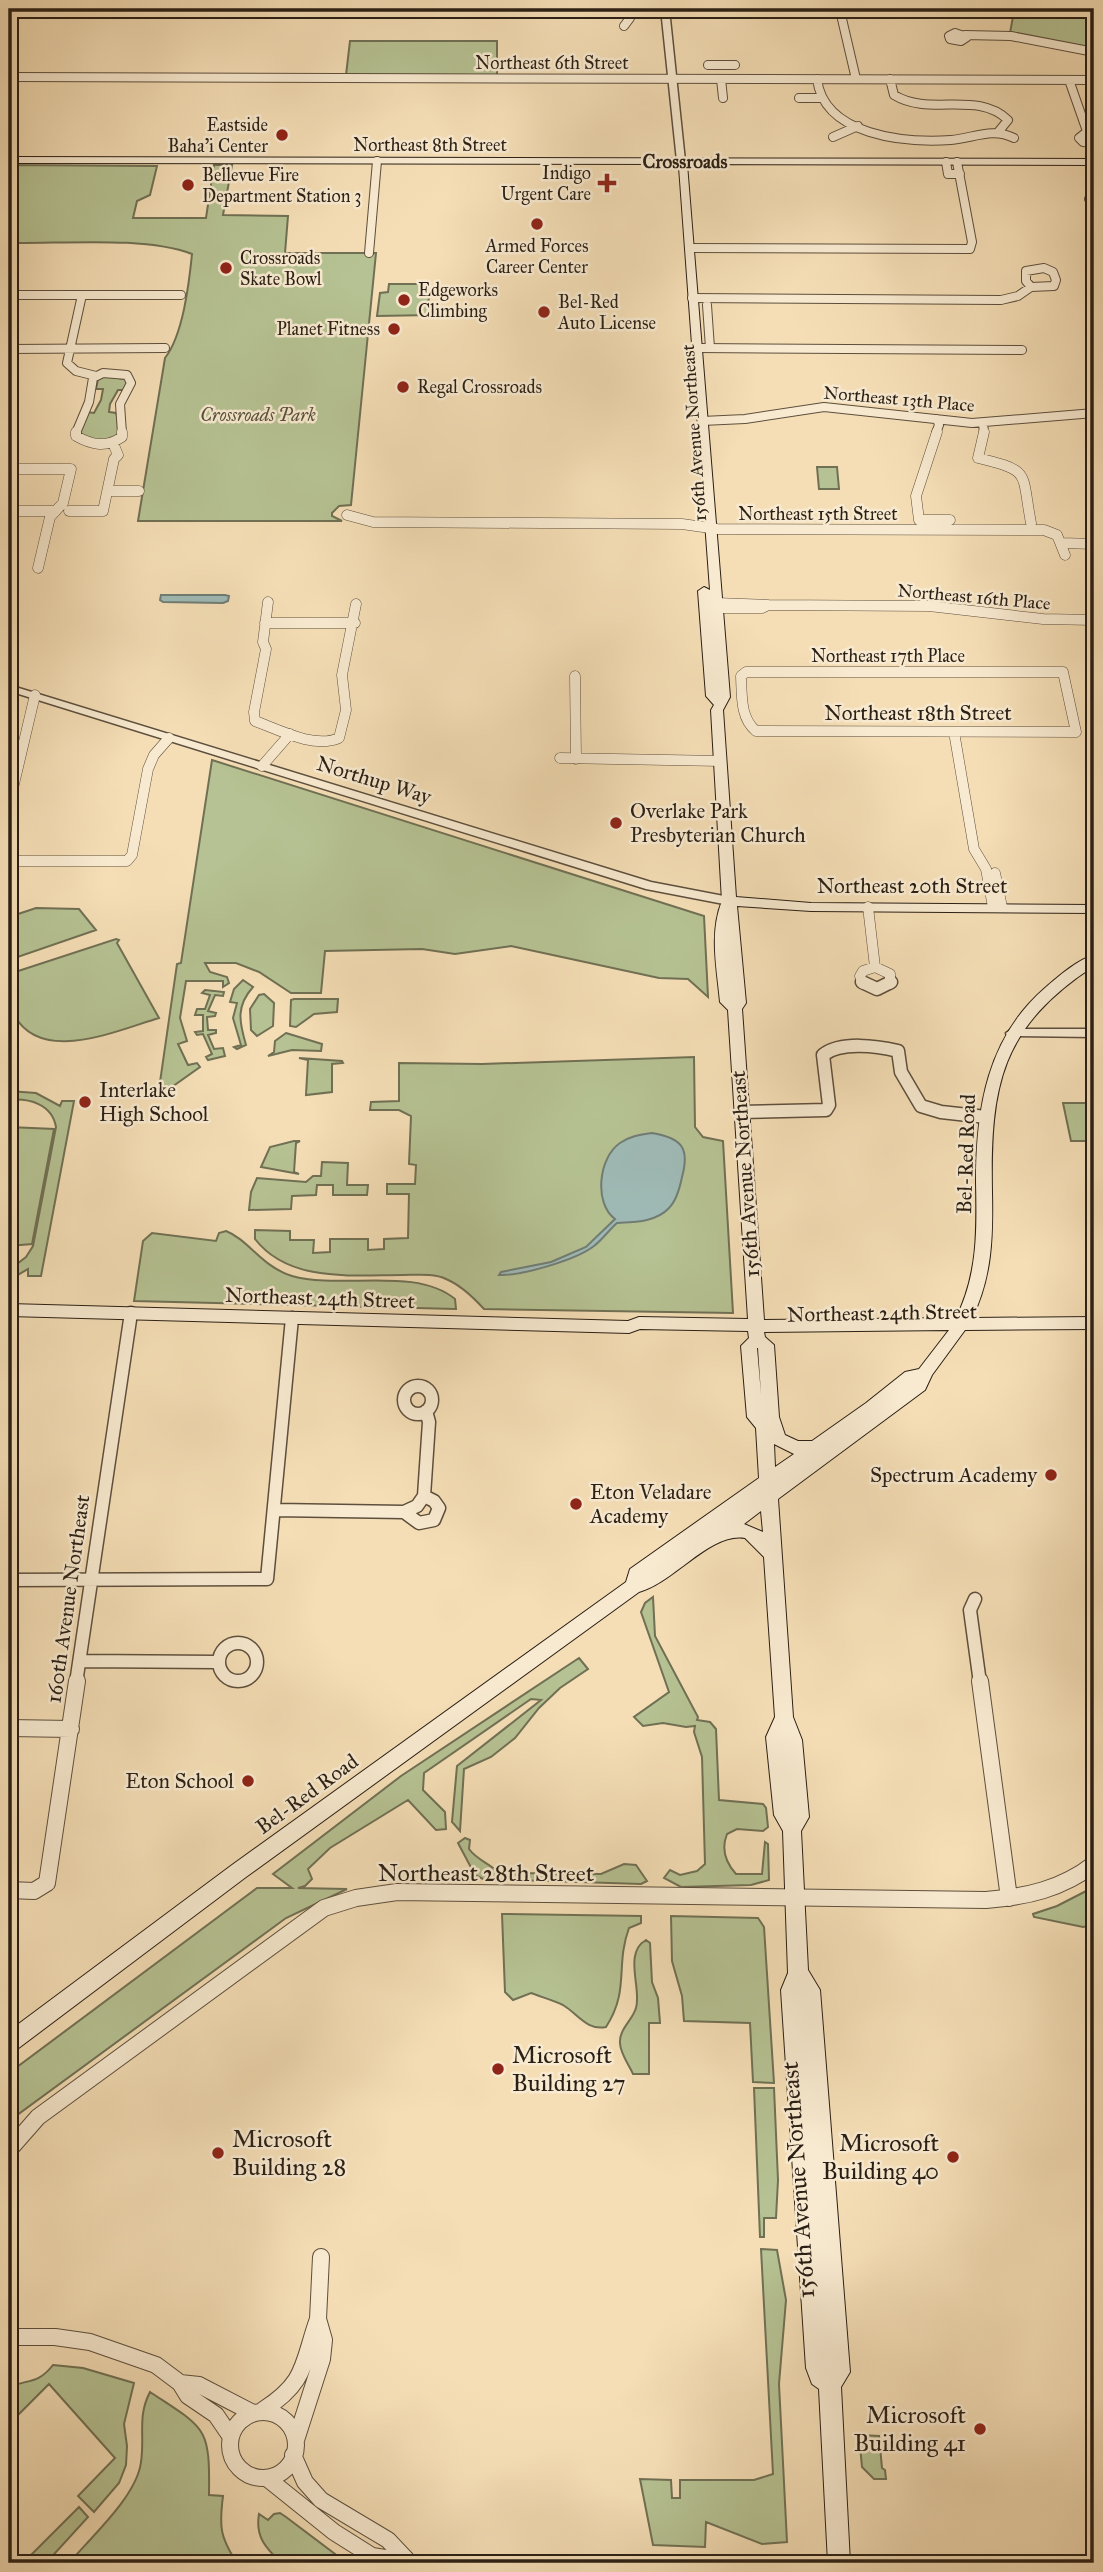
<svg xmlns="http://www.w3.org/2000/svg" width="1103" height="2572" font-family="'IM FELL Great Primer',serif">
	<style>
		.green { fill: #b6c293; stroke: #707054; stroke-width: 2 }
		.water { fill: #9fbbb7; stroke: #707d76; stroke-width: 2 }
		.lines { fill: none; stroke-linecap: round; stroke-linejoin: round }
		.minor-far3-casing { stroke: #5d4f3d; stroke-width: 10 }
		.minor-far2-casing { stroke: #5d4f3d; stroke-width: 11 }
		.minor-far1-casing { stroke: #5d4f3d; stroke-width: 15 }
		.minor-casing { stroke: #5d4f3d; stroke-width: 18 }
		.tertiary-casing { stroke: #5d4f3d; stroke-width: 3 }
		.secondary-casing { stroke: #2a1f15; stroke-width: 2 }
		.minor-far3 { stroke: #f8ead0; stroke-width: 8 }
		.minor-far2 { stroke: #f8ead0; stroke-width: 10 }
		.minor-far1 { stroke: #f8ead0; stroke-width: 12 }
		.minor { stroke: #f8ead0; stroke-width: 16 }
		.tertiary { fill: #f8ead0; fill-rule: evenodd }
		.secondary { fill: #f8ead0; fill-rule: evenodd }
		.poi-dot { fill: #8f2418; stroke: #f8ead0; stroke-width: 2.5 }
		.labels { text-anchor: middle; dominant-baseline: central; stroke-width: 5; stroke-linejoin: round; paint-order: stroke }
		.far-street-label { font-size: 18px; fill: #2a1f15; stroke: #f8ead0 }
		.far-poi-label { font-size: 18px; fill: #2a1f15; stroke: #f8ead0; text-anchor: start }
		.far-park-label { font-size: 18px; font-style: italic; fill: #54503b; stroke: #f8ead0 }
		.far-neighbourhood-label { font-size: 19px; font-weight: bold; fill: #2a1f15; stroke: #f8ead0 }
		.street-label { font-size: 21px; fill: #2a1f15; stroke: #f8ead0 }
		.poi-label { font-size: 21px; fill: #2a1f15; stroke: #f8ead0; text-anchor: start }
		.near-street-label { font-size: 24px; fill: #2a1f15; stroke: #f8ead0 }
		.near-poi-label { font-size: 24px; fill: #2a1f15; stroke: #f8ead0; text-anchor: start }
	</style>
	<rect width="100%" height="100%" fill="#f5deb6"/>
	<filter id="stains"><feTurbulence type="fractalNoise" baseFrequency=".00286" numOctaves="4"/><feColorMatrix values="0 0 0 0 .2 0 0 0 0 .09 0 0 0 0 .02 0 0 0 .5 -.17"/></filter>
	<radialGradient id="worn" r=".72"><stop offset=".6" stop-color="#630" stop-opacity="0"/><stop offset="1" stop-color="#630" stop-opacity=".3"/></radialGradient>
	<path class="green" d="M1018 9H1094V48L1010 33 1014 11Z
		M350 41H497V75H346Z
		M9 165 157 166 150 195 137 201 133 218H206L214 165H232L223 215 288 216 285 253H376L351 505 339 506 332 513V516L342 521H138L165 358C183 335 189 284 192 254 144 236 62 244 9 243Z
		M389 284H425V295L429 296 428 306 432 307V315L377 316 380 293 388 292Z
		M103 376 125 379 128 383 125 390H118L110 404 109 412 116 413 120 426 117 439 90 441 79 432 87 412 94 413 101 400 103 389H96L98 379Z
		M817 467H837L839 489H819Z
		M212 760 704 916 708 997 688 979 659 978 511 946 455 954 422 949 325 951 321 993H291L259 972 236 963H205L210 972 227 977 229 983 223 987V981H186L180 1018 187 1041 178 1044 188 1065 197 1063 200 1067 169 1089H159L177 964 181 963Z
		M36 908 79 909 96 930 9 960 11 953 9 950V917Z
		M116 939 119 940 117 943 159 1018C115 1031 33 1069 10 1006 7 997 9 984 9 974Z
		M243 980 253 987C236 1006 239 1021 246 1045L237 1049 234 1047 241 1045 233 1018 237 1003 230 1002 234 989Z
		M205 990 224 992 223 996 215 995 208 1011 216 1013 215 1016 207 1017 208 1030H216V1033L208 1035 214 1049 223 1048 225 1056 208 1060 206 1057 212 1054 203 1034 197 1035 195 1032 203 1031V1015H195L197 1009H205L210 995 202 993Z
		M264 994 274 1003 273 1026 257 1036 251 1030 250 1009 259 995Z
		M294 999H338L337 1012 314 1014 296 1027 290 1026 291 1000Z
		M286 1033 322 1044 321 1051 292 1050 268 1056 274 1052 275 1041Z
		M694 1057 695 1127 703 1137 723 1141 733 1313 484 1309C473 1297 461 1285 446 1279 434 1273 416 1275 403 1275 353 1275 289 1283 255 1239V1230L290 1231V1240H314L313 1253 330 1252V1239H368V1250L384 1249V1239L408 1238 409 1194H387V1184H415L416 1165 409 1164 411 1116 399 1110H370L371 1102 399 1101V1063L482 1064Z
		M299 1058 342 1061 343 1063 332 1064V1092L306 1095 308 1060Z
		M9 1091 36 1093 60 1106 62 1101H74L41 1276H28V1269L9 1280V1270L26 1257 33 1246 56 1127C52 1104 29 1098 9 1100Z
		M1063 1103H1094V1141H1071Z
		M9 1127 54 1129 32 1244 9 1246Z
		M294 1141H300L296 1143 294 1172 299 1174 261 1167 270 1147Z
		M322 1162 348 1163 347 1185H368L367 1195H333V1185H317L316 1195 292 1196 291 1209 249 1210 251 1192 257 1178 306 1182 313 1176H321Z
		M226 1231C249 1240 262 1267 292 1276 341 1290 415 1266 455 1299L456 1309 134 1301 143 1241 152 1233 216 1241 219 1233Z
		M653 1597 655 1636 698 1717 697 1720 710 1722 716 1729 719 1800 763 1804 766 1808 768 1827 763 1831 737 1829 727 1834C721 1849 726 1863 736 1874H762L765 1842 768 1844 769 1880 751 1885 681 1887 664 1878 670 1870 680 1875 697 1871 705 1864 702 1757 694 1732 695 1726 686 1727 663 1723 643 1726 634 1717 669 1692 641 1612 645 1603Z
		M579 1658 588 1669 560 1688 539 1708 515 1738 491 1757 464 1769 460 1831 452 1822 457 1766 541 1700 531 1699 424 1773 423 1790 445 1812 446 1829 436 1830 408 1800 330 1848 308 1869 312 1879 305 1886 298 1888 347 1889 286 1918 9 2121V2073L257 1888H292L273 1874 401 1776Z
		M465 1838 470 1840 469 1849C477 1860 489 1863 499 1873L601 1874 624 1864 636 1865 647 1881 641 1884 483 1879 475 1875 458 1843Z
		M1094 1887V1925L1083 1927 1034 1917 1033 1914 1057 1906Z
		M502 1914 641 1916V1923L629 1928C615 1966 630 1990 606 2027 587 2031 578 2014 563 2005 553 2000 541 1997 531 1993L513 2000 505 1992Z
		M671 1916 758 1918 764 1927 774 2083 753 2082 750 2023 684 2021 682 1996 672 1961Z
		M646 1940 650 1943 652 1982 658 1998 660 2023H649V2074H633C629 2065 620 2053 620 2043 619 2029 632 2021 636 2008 642 1989 623 1953 646 1940Z
		M754 2088H774L778 2180 776 2218H764V2237H760Z
		M761 2249 777 2250 786 2300 779 2384 787 2542 762 2544 706 2522 705 2547 653 2545 640 2479 671 2480 672 2498H680V2480H754L773 2474Z
		M53 2365 83 2368 134 2383 124 2424 127 2446 126 2465 119 2483 94 2512 78 2496 115 2458 49 2384 9 2424V2387C29 2379 38 2384 53 2365Z
		M150 2392C206 2429 210 2426 209 2495L223 2496C219 2527 220 2537 237 2563H69C91 2537 137 2496 141 2462 145 2435 137 2417 150 2392Z
		M859 2435 879 2436 882 2468 885 2470 886 2479H874L862 2467Z
		M79 2507 88 2517 46 2563H23Z
		M280 2513 286 2517 347 2563H281C266 2548 255 2537 259 2514L268 2520 274 2514Z"/>
	<path class="water" d="M161 595H225L229 596 228 601 223 603 163 602 160 600Z
		M652 1133C682 1138 690 1148 682 1177 680 1187 676 1201 669 1208 656 1222 635 1222 617 1223 609 1230 602 1240 594 1246 576 1260 521 1276 499 1275L501 1272 551 1262 586 1247 615 1219C594 1204 598 1158 620 1143 630 1136 640 1135 652 1133Z"/>
	<g class="lines">
		<g class="minor-far3-casing">
			<path id="minor-far3" d="M842 19 856 79
				M624 26 630 18 629 9
				M955 33 967 37 961 41 950 39 949 36Z
				M965 35 1011 36 1094 52
				M708 65H735
				M9 77 1094 80
				M721 79 723 98
				M817 79C824 136 905 143 951 140 974 138 992 127 1014 138
				M890 79 894 95C930 117 977 90 1008 120L999 131
				M1069 80 1088 134
				M799 98H820
				M1094 135 1084 134 1079 138 1083 142 1094 143
				M833 137 858 126
				M946 162 948 174H960
				M1089 199H1094
				M690 248 970 249 972 242 957 162
				M369 253 377 161
				M1044 268 1053 272 1056 280 1054 286 1031 287 1026 281V271Z
				M9 295H181
				M82 295 67 363 76 371 96 376
				M692 298 1001 300 1018 296 1031 287
				M707 305 710 348
				M698 348 1022 350
				M9 349 165 348
				M702 421 745 419 824 407 972 423 1094 413
				M983 423 984 433
				M76 433 89 402 93 378 103 373 127 375 131 383 120 404 122 433
				M936 433 939 425 937 419"/>
		</g>
		<g class="minor-far2-casing">
			<path id="minor-far2" d="M76 432V436C92 445 106 448 122 437V432
				M937 432 916 496 919 520H950
				M984 432 978 458C1032 471 1021 471 1031 523
				M9 469H71L63 503 50 517 38 568
				M108 491H139
				M10 511H55
				M69 511H103L114 459 118 455 113 443
				M347 515 373 522 682 524 717 529 1044 530 1057 535 1065 555
				M1062 543 1094 544
				M268 602 263 642 266 649 254 712 255 721C279 730 315 749 339 738L346 710 342 675 356 604
				M716 603 768 605 762 608H716
				M768 605 929 606 1043 619 1094 620
				M265 623H355
				M746 672H1063L1076 732 756 731C740 718 742 695 741 676Z
				M575 676 576 759
				M954 732 974 849 986 869 993 907
				M560 758 721 761
				M262 766 290 734
				M9 805 35 695
				M9 861H127L132 855 148 769 154 755 169 738
				M995 873 1002 907
				M868 907 875 967
				M863 984 860 976 863 971 875 967 890 974V984"/>
		</g>
		<g class="minor-far1-casing">
			<path id="minor-far1" d="M862 982 877 989 891 982
				M740 1112 826 1110 829 1105 823 1055C841 1041 877 1046 898 1051L901 1072 921 1106 941 1112 986 1117
				M404 1400a14 14 0 1 1 28 0a14 14 0 1 1-28 0Z
				M276 1510 404 1512 417 1506 424 1496 429 1422 426 1411
				M404 1512 419 1523 434 1520 439 1508 434 1501 424 1496
				M9 1580 267 1579 292 1318
				M975 1599 970 1610 980 1683
				M219 1662a19 19 0 1 1 38 0a19 19 0 1 1-38 0Z
				M81 1661 217 1662
				M76 1683 131 1313"/>
		</g>
		<g class="minor-casing">
			<path id="minor" d="M980 1681 1009 1898
				M9 1728 71 1729
				M9 1890 34 1891 47 1883 77 1681
				M9 2150 38 2117 324 1908 356 1898 397 1892 986 1900C1026 1897 1062 1889 1094 1864
				M9 2337H55L90 2342 156 2365 180 2383 188 2396 216 2415 231 2437
				M180 2383 199 2385 253 2413
				M263 2410C307 2382 302 2364 318 2319
				M230 2445a33 33 0 1 1 66 0a33 33 0 1 1-66 0Z
				M296 2440 322 2359 324 2340 318 2319 321 2257
				M293 2455 305 2482 321 2500 388 2540 406 2559
				M268 2479 334 2532 372 2556 417 2563"/>
		</g>
		<g class="tertiary-casing">
			<path id="tertiary" d="M661 9H669L685 161 681 164 677 161Z
				M9 685 651 882 729 897 735 901 729 905 646 889 9 691Z
				M1012 1029H1094V1037L1007 1036 1006 1033Z"/>
		</g>
		<g class="secondary-casing">
			<path id="secondary" d="M9 157 1094 159V165L687 164 730 697 723 710 736 897 811 903 1094 905V913L811 911 737 906 746 1003 742 1009 764 1320 956 1318C978 1274 977 1230 976 1182 976 1109 987 1038 1045 988 1059 976 1077 960 1094 955V966C1001 1027 990 1085 992 1192 993 1237 992 1277 972 1318L1094 1317V1329L965 1330 932 1375 925 1390 778 1499 793 1717 802 1740 809 1817 801 1831 808 1970 820 1990 850 2372 841 2387 850 2563H828L819 2389 812 2384 806 2368 781 1990 788 1973 783 1831 774 1815 766 1737 775 1717 764 1557 745 1538C710 1532 675 1582 639 1592L246 1877 16 2050 9 2052V2031L232 1865 626 1582 630 1569 759 1478 756 1428 747 1417 741 1346 749 1338 748 1331 640 1329 629 1333 9 1316V1304L628 1321 639 1317 748 1319 728 1010 720 1002C717 969 709 933 722 901L711 710 714 705 706 696 698 591 704 587 710 590 679 167 678 164 9 163ZM949 1330 919 1369 905 1372 866 1403 812 1441H798L785 1435 779 1417 774 1345 765 1337 764 1332ZM757 1348H758L761 1394ZM774 1444 794 1454 775 1467ZM761 1511 763 1532 744 1524Z"/>
		</g>
		<use href="#minor-far3" class="minor-far3"/>
		<use href="#minor-far2" class="minor-far2"/>
		<use href="#minor-far1" class="minor-far1"/>
		<use href="#minor" class="minor"/>
		<use href="#tertiary" class="tertiary"/>
		<use href="#secondary" class="secondary"/>
	</g>
	<g class="poi-dot">
		<circle cx="282" cy="135" r="7"/>
		<path d="M603.5 172.5h7v7h7v7h-7v7h-7v-7h-7v-7h7z"/>
		<circle cx="188" cy="185" r="7"/>
		<circle cx="537" cy="224" r="7"/>
		<circle cx="226" cy="268" r="7"/>
		<circle cx="404" cy="300" r="7"/>
		<circle cx="544" cy="312" r="7"/>
		<circle cx="394" cy="329" r="7"/>
		<circle cx="403" cy="387" r="7"/>
		<circle cx="616" cy="823" r="7"/>
		<circle cx="85" cy="1102" r="7"/>
		<circle cx="1051" cy="1475" r="7"/>
		<circle cx="576" cy="1504" r="7"/>
		<circle cx="248" cy="1781" r="7"/>
		<circle cx="498" cy="2069" r="7"/>
		<circle cx="218" cy="2153" r="7"/>
		<circle cx="953" cy="2157" r="7"/>
		<circle cx="980" cy="2429" r="7"/>
	</g>
	<g class="labels">
		<g class="far-street-label">
			<text x="552" y="63">Northeast 6th Street</text>
			<text x="430" y="145">Northeast 8th Street</text>
			<text transform="translate(899 399) rotate(5)">Northeast 13th Place</text>
			<text transform="translate(694 433) rotate(-94)">156th Avenue Northeast</text>
			<text x="818" y="514">Northeast 15th Street</text>
			<text transform="translate(974 597) rotate(5)">Northeast 16th Place</text>
			<text x="888" y="656">Northeast 17th Place</text>
		</g>
		<g class="far-poi-label">
			<text x="268" y="125" text-anchor="end">Eastside<tspan x="268" dy="21">Baha'i Center</tspan></text>
			<text x="591" y="173" text-anchor="end">Indigo<tspan x="591" dy="21">Urgent Care</tspan></text>
			<text x="202" y="175">Bellevue Fire<tspan x="202" dy="21">Department Station 3</tspan></text>
			<text x="537" y="246" text-anchor="middle">Armed Forces<tspan x="537" dy="21">Career Center</tspan></text>
			<text x="240" y="258">Crossroads<tspan x="240" dy="21">Skate Bowl</tspan></text>
			<text x="418" y="290">Edgeworks<tspan x="418" dy="21">Climbing</tspan></text>
			<text x="558" y="302">Bel-Red<tspan x="558" dy="21">Auto License</tspan></text>
			<text x="380" y="329" text-anchor="end">Planet Fitness</text>
			<text x="417" y="387">Regal Crossroads</text>
		</g>
		<g class="far-park-label">
			<text x="258" y="415">Crossroads Park</text>
		</g>
		<g class="far-neighbourhood-label">
			<text x="685" y="161">Crossroads</text>
		</g>
		<g class="street-label">
			<text x="918" y="713">Northeast 18th Street</text>
			<text transform="translate(374 780) rotate(17)">Northup Way</text>
			<text x="912" y="886">Northeast 20th Street</text>
			<text transform="translate(966 1154) rotate(-88)">Bel-Red Road</text>
			<text transform="translate(745 1174) rotate(-94)">156th Avenue Northeast</text>
			<text transform="translate(320 1298) rotate(2)">Northeast 24th Street</text>
			<text transform="translate(882 1313) rotate(-1)">Northeast 24th Street</text>
			<text transform="translate(68 1599) rotate(-82)">160th Avenue Northeast</text>
			<text transform="translate(307 1794) rotate(-36)">Bel-Red Road</text>
		</g>
		<g class="poi-label">
			<text x="630" y="811">Overlake Park<tspan x="630" dy="24">Presbyterian Church</tspan></text>
			<text x="99" y="1090">Interlake<tspan x="99" dy="24">High School</tspan></text>
			<text x="1037" y="1475" text-anchor="end">Spectrum Academy</text>
			<text x="590" y="1492">Eton Veladare<tspan x="590" dy="24">Academy</tspan></text>
			<text x="234" y="1781" text-anchor="end">Eton School</text>
		</g>
		<g class="near-street-label">
			<text x="486" y="1873">Northeast 28th Street</text>
			<text transform="translate(798 2180) rotate(-94)">156th Avenue Northeast</text>
		</g>
		<g class="near-poi-label">
			<text x="512" y="2055">Microsoft<tspan x="512" dy="28">Building 27</tspan></text>
			<text x="232" y="2139">Microsoft<tspan x="232" dy="28">Building 28</tspan></text>
			<text x="939" y="2143" text-anchor="end">Microsoft<tspan x="939" dy="28">Building 40</tspan></text>
			<text x="966" y="2415" text-anchor="end">Microsoft<tspan x="966" dy="28">Building 41</tspan></text>
		</g>
	</g>
	<rect width="1103" height="2572" fill="none" stroke="#f5deb6" stroke-width="35"/>
	<rect x="10" y="10" width="1082" height="2551" fill="none" stroke="#2a1f15" stroke-width="3.5"/>
	<rect x="18" y="18" width="1068" height="2537" fill="none" stroke="#2a1f15" stroke-width="2"/>
	<rect width="100%" height="100%" filter="url(#stains)"/>
	<rect width="100%" height="100%" fill="url(#worn)"/>
</svg>
